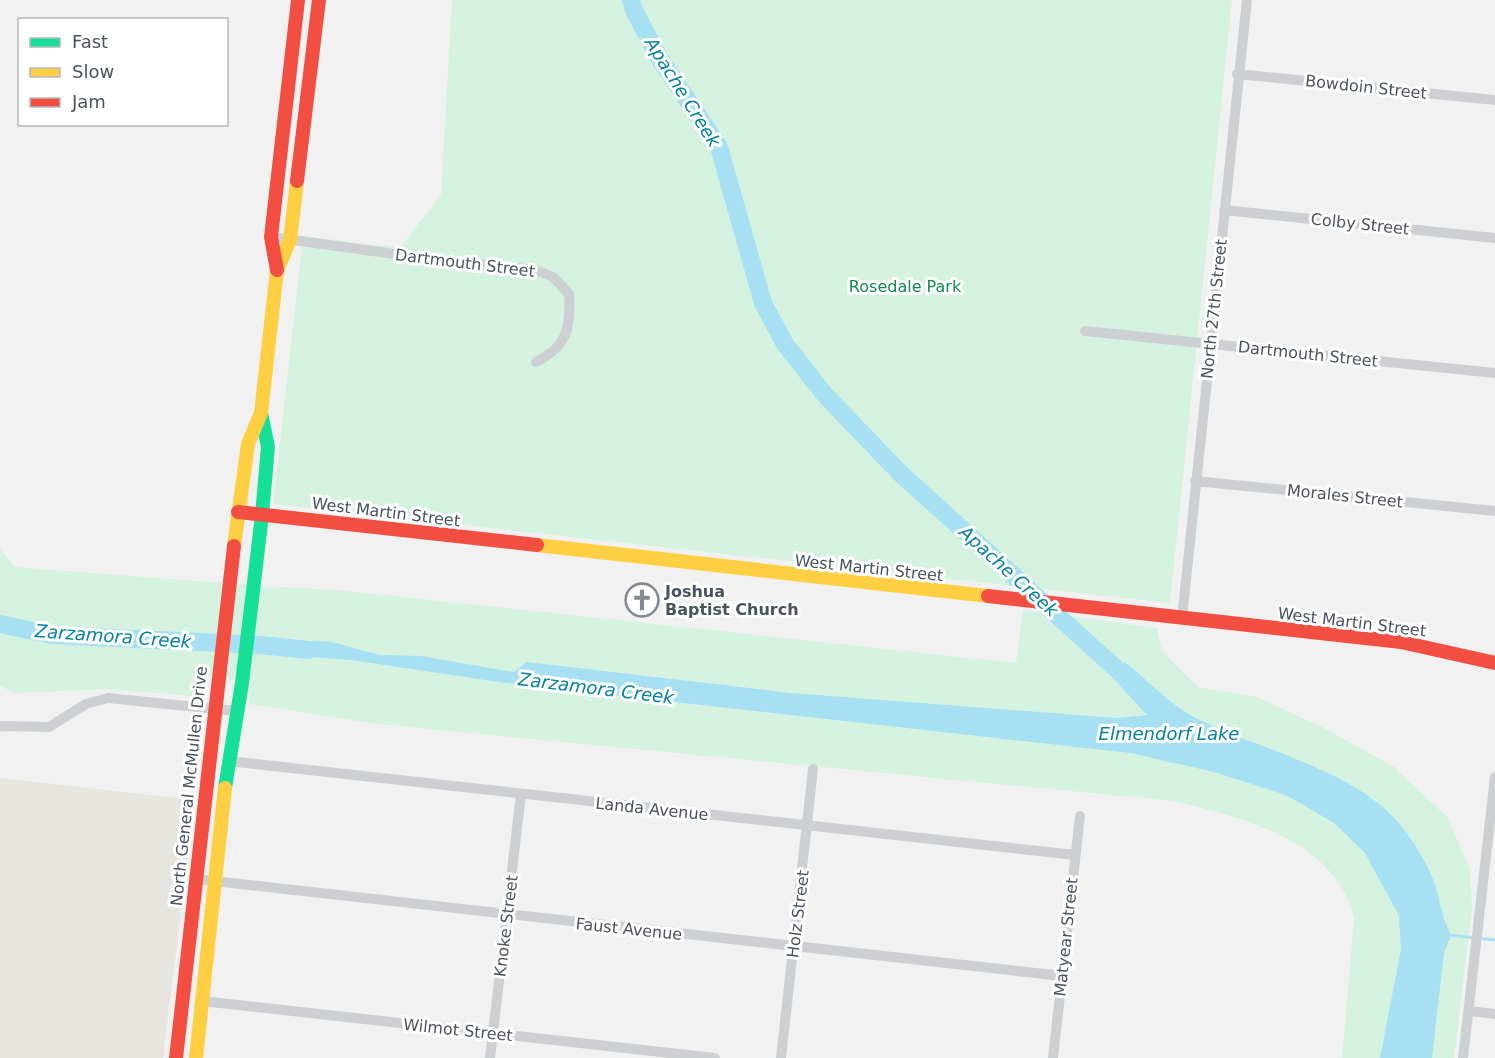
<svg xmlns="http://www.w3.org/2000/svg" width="1495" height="1058" font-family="'DejaVu Sans',sans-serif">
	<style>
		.commercial { fill: #e6e5df }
		.green { fill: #d5f2e0 }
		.water { fill: #a7e0f2 }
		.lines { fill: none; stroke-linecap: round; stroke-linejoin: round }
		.stream { stroke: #a7e0f2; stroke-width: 3 }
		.river { stroke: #a7e0f2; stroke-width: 18 }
		.street { stroke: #cdd0d2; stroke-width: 10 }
		.fast { stroke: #16e098; stroke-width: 14 }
		.slow { stroke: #ffcf43; stroke-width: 14 }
		.jam { stroke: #f24e42; stroke-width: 14 }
		.labels { text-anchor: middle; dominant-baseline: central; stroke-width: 6; stroke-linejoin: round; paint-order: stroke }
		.street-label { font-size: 16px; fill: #475360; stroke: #fff }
		.park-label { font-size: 16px; fill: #11884f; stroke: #fff }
		.poi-label { font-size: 16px; font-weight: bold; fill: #475360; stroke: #fff; text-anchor: start }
		.water-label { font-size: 18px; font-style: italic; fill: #0480a6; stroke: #fff }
	</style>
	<rect width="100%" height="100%" fill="#f2f1f1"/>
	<path class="commercial" d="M0 778 195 800 163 1058H0Z"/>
	<path class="green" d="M452 0H1232L1170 603 273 504 303 236 400 248 441 194Z
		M0 549 15 567 262 586 338 590 1016 663 1023 610 1157 628 1162 651 1198 687 1257 697 1322 727 1394 767 1448 818 1470 869 1472 908 1454 1058H1342L1354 919C1337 840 1240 817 1173 801L377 724 249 704 251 681 205 676 203 697 108 689 15 693 0 686Z"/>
	<path class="water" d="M290 640 332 642 380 655 421 656 513 672 527 662 791 693 1117 718 1147 715 1111 676 1125 662C1145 678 1170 704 1192 716 1257 750 1362 770 1406 832 1418 849 1430 868 1436 888 1441 905 1443 920 1451 935L1444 953 1432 1058H1380L1401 949 1399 916 1365 853 1334 823 1286 795 1214 772 1130 753 505 683 351 660 285 655V648Z"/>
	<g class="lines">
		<path class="stream" d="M1449 935 1495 940"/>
		<path class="river" d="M631 0 634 10 658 56 719 147 763 303 785 344 825 395 900 473 1134 685
			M0 624 52 635 261 645 308 650"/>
		<path class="street" d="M1237 74 1495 100
			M1224 210 1495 238
			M271 237 430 259 536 270 553 277 569 294C571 328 567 347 536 362
			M1085 331 1495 373
			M1195 481 1495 511
			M1182 618 1247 0
			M0 726 49 727 86 704 108 698 236 711
			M228 761 1075 855
			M196 879 1062 976
			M202 1001 715 1058
			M1470 1011 1495 1014
			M490 1058 521 794
			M781 1058 813 769
			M1053 1058 1080 816
			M1463 1058 1495 777"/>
		<path class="fast" d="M225 788 242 683 262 515 268 447 261 413"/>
		<path class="slow" d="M537 545 988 596
			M234 546 248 444 261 413 277 270 290 240 297 181
			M196 1058 225 788"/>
		<path class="jam" d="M297 181 319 0
			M277 270 271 237 298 0
			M238 512 537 545
			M988 596 1401 642 1495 663
			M176 1058 234 546"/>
	</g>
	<defs>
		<g id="church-ring" transform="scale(1.725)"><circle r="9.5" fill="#fff" stroke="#838a93" stroke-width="1.5"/><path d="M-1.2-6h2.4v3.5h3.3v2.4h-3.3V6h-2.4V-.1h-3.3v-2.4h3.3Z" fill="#838a93"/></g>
	</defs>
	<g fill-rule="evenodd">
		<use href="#church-ring" x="642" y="600"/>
	</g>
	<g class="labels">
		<g class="street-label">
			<text transform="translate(1366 87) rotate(6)">Bowdoin Street</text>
			<text transform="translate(1360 224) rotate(6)">Colby Street</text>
			<text transform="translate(465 263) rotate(7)">Dartmouth Street</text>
			<text transform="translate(1214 309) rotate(-84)">North 27th Street</text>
			<text transform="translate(1308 354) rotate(6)">Dartmouth Street</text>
			<text transform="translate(1345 496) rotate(6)">Morales Street</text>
			<text transform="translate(386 512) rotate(7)">West Martin Street</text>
			<text transform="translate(869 568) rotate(6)">West Martin Street</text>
			<text transform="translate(1352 622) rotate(7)">West Martin Street</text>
			<text transform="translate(189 786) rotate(-84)">North General McMullen Drive</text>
			<text transform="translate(652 809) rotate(6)">Landa Avenue</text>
			<text transform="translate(798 914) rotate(-83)">Holz Street</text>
			<text transform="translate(506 926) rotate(-83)">Knoke Street</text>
			<text transform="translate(629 929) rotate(6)">Faust Avenue</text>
			<text transform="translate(1066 937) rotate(-84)">Matyear Street</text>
			<text transform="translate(458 1030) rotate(6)">Wilmot Street</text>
		</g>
		<g class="park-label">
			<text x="905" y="286">Rosedale Park</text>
		</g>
		<g class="poi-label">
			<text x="665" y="591">Joshua<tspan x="665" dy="18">Baptist Church</tspan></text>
		</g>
		<g class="water-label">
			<text transform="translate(683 92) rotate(58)">Apache Creek</text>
			<text transform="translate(1009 571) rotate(42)">Apache Creek</text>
			<text transform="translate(113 636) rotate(4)">Zarzamora Creek</text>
			<text transform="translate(596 688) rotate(7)">Zarzamora Creek</text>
			<text x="1169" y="733">Elmendorf Lake</text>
		</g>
	</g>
	<rect x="18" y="18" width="210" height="108" fill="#ffffff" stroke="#b5babf" stroke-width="1.5"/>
	<rect x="30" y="38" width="30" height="9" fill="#16e098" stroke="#b5babf" stroke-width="1.5"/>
	<text x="72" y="48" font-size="18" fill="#475360">Fast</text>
	<rect x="30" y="68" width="30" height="9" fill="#ffcf43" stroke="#b5babf" stroke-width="1.5"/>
	<text x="72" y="78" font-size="18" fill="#475360">Slow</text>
	<rect x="30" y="98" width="30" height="9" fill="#f24e42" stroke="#b5babf" stroke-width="1.5"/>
	<text x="72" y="108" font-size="18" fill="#475360">Jam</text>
</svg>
